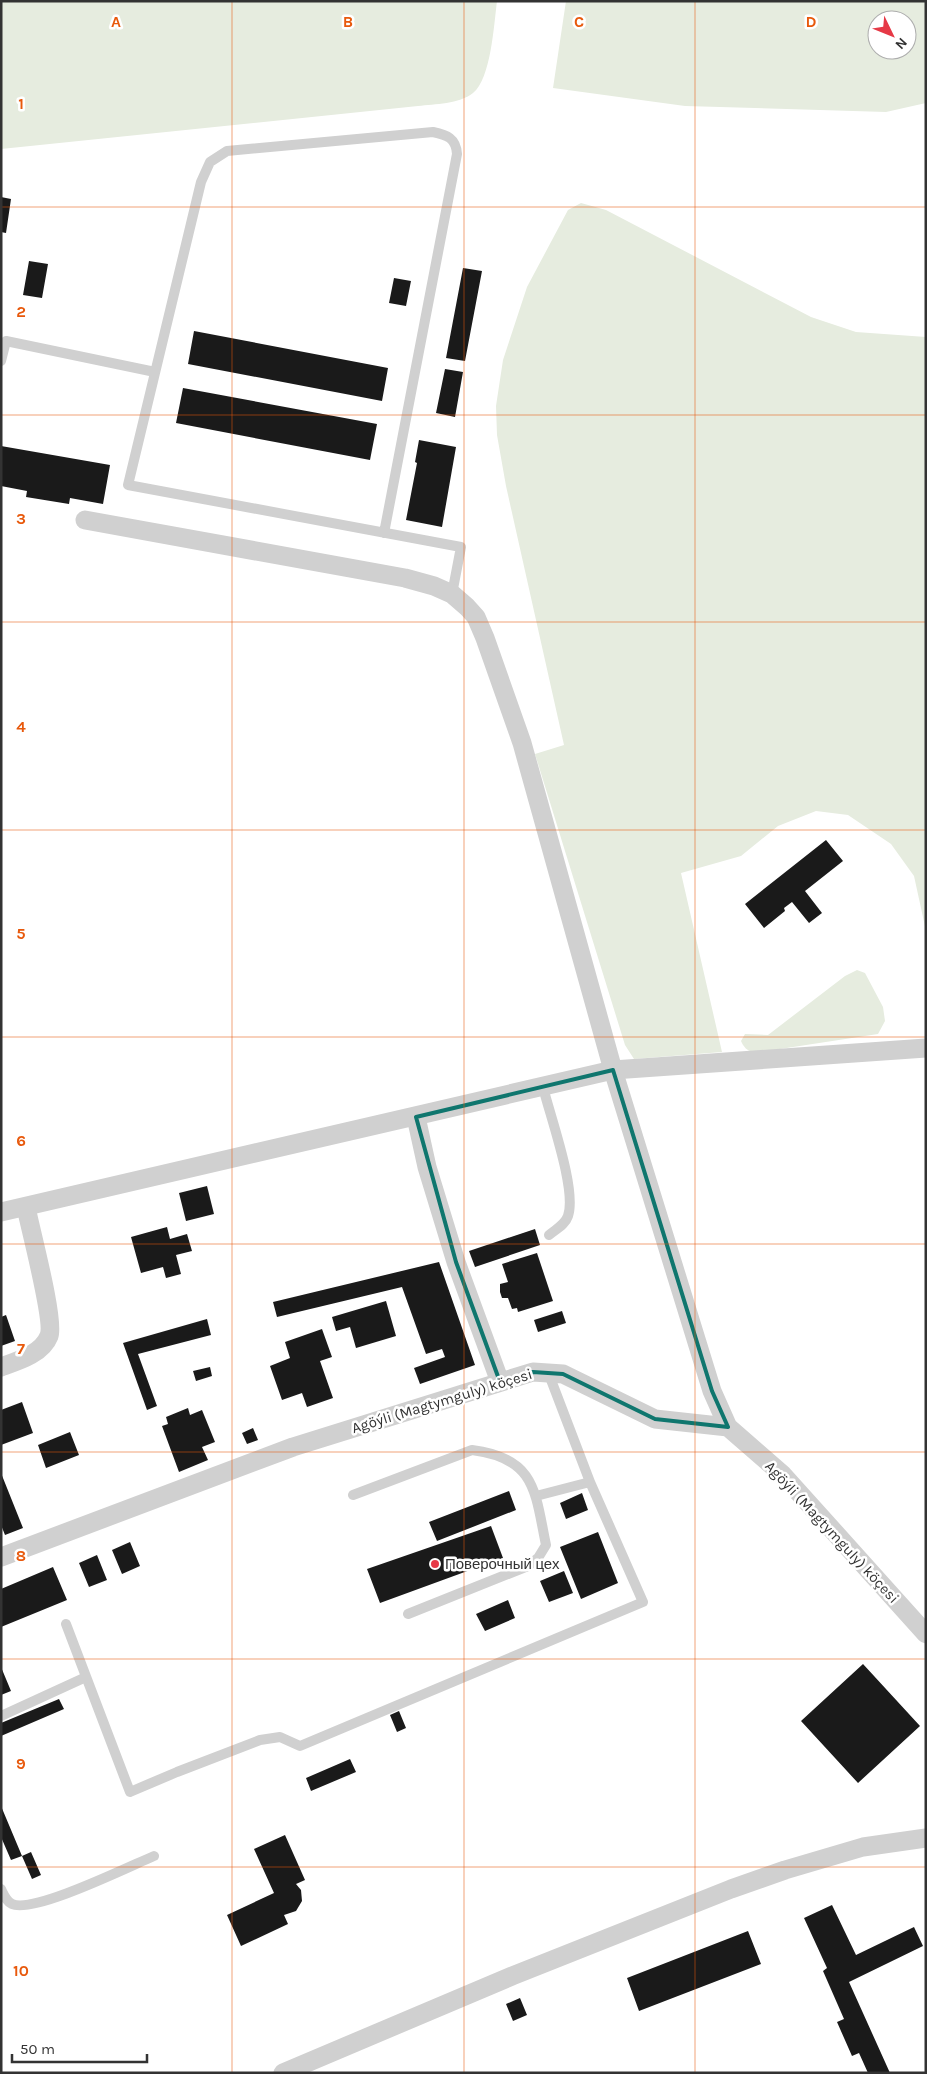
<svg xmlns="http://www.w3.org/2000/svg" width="927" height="2074" font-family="Karla,sans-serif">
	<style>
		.green { fill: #e6ecdf; fill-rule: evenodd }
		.building { fill: #1a1a1a }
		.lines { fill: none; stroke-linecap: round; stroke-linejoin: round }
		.service { stroke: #d0d0d0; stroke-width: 10 }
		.minor { stroke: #d0d0d0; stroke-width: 19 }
		.marked { fill: none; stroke: #0f766e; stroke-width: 4; stroke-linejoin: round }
		.grid { fill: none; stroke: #e8590c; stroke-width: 1; stroke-opacity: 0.55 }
		.poi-dot { fill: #e63946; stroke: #fff; stroke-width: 2 }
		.labels { text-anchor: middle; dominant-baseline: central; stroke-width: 5; stroke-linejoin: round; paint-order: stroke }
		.street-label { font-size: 15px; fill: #333; stroke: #fff }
		.poi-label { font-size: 15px; fill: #333; stroke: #fff; text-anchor: start }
		.grid-label { font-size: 16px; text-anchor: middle; font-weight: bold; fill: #e8590c; stroke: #fff; stroke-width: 5; stroke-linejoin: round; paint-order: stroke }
	</style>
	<rect width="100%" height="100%" fill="#fff"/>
	<path class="green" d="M1 1H497C494 24 491 79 473 93 459 104 435 104 418 106L1 149Z
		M566 1H926V103L886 112 685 106 553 88ZM877 20H907V50H877Z
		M581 203 606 210 811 317 856 332 926 337V931L914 876 891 844 848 815 816 811 778 826 741 856 681 873 722 1052 634 1059 625 1045 535 754 564 745 506 486 497 435 496 406 503 360 527 287 568 210Z
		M857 970 865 973 883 1007 885 1021 878 1034 761 1052C751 1052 746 1052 741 1041L745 1034 768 1035 845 976Z"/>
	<path class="building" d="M1 197 11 199 6 233 1 232Z
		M29 261 48 264 42 298 23 295Z
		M463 268 482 271 465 361 446 358Z
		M394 278 411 281 406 306 389 303Z
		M194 331 388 368 382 401 188 364Z
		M445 369 463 372 455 417 436 413Z
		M183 388 377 424 370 460 176 423Z
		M419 440 456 447 442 527 406 520 417 463 415 462Z
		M1 446 110 465 103 504 70 498 69 504 26 497 27 491 1 486Z
		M826 840 843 861 805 891 822 913 809 923 792 902 784 908 785 911 764 928 745 904Z
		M207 1186 214 1214 186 1221 179 1193Z
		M167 1227 170 1239 187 1234 192 1251 176 1255 181 1274 166 1278 163 1267 141 1273 131 1237Z
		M535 1229 540 1245 475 1267 469 1251Z
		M537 1253 553 1301 518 1312 517 1308 512 1309 508 1298H502L500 1292V1284L508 1282 502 1264Z
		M439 1262 475 1365 420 1384 414 1368 445 1357 442 1349 426 1354 402 1287 277 1317 273 1302Z
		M386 1301 396 1336 356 1348 350 1327 336 1331 332 1317Z
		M562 1311 566 1323 538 1332 534 1320Z
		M6 1315 15 1341 1 1346V1317Z
		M207 1319 211 1335 138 1354 157 1406 147 1410 123 1343Z
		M322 1329 332 1357 320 1361 333 1398 307 1407 302 1393 282 1400 270 1366 290 1358 285 1342Z
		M210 1367 212 1376 196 1381 193 1371Z
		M22 1402 33 1433 1 1445V1410Z
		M188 1408 190 1415 202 1410 215 1442 202 1447 208 1460 179 1472 162 1426 168 1424 166 1417Z
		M253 1428 258 1440 247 1444 242 1433Z
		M70 1432 79 1455 46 1468 38 1445Z
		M1 1473 23 1528 5 1535 1 1525Z
		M509 1491 516 1510 437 1541 429 1522Z
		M582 1493 588 1510 566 1519 560 1503Z
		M491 1526 503 1558 380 1603 367 1569Z
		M598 1532 618 1583 581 1599 560 1547Z
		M130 1542 140 1566 122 1574 112 1550Z
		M97 1555 107 1580 89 1587 79 1563Z
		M53 1567 67 1600 1 1627V1589Z
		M564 1571 573 1593 549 1602 540 1581Z
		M508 1600 515 1618 485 1631 476 1614Z
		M863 1664 920 1726 858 1783 801 1721Z
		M1 1667 11 1691 1 1695Z
		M59 1699 64 1709 1 1736V1723Z
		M399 1711 406 1728 397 1732 390 1715Z
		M350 1759 356 1772 311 1791 306 1778Z
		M1 1806 22 1856 11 1860 1 1837Z
		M285 1835 305 1880 296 1884 301 1890 302 1901 296 1911 284 1915 288 1924 241 1946 227 1915 274 1893 254 1849Z
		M31 1852 41 1875 32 1879 22 1856Z
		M832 1905 856 1955 914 1927 923 1946 849 1982 890 2073H868L859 2053 852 2056 837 2022 844 2019 823 1971 827 1968 804 1918Z
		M748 1931 761 1964 639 2011 627 1978Z
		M520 1998 527 2015 513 2021 506 2004Z"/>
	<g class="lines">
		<path class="service" d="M1 361 6 341 155 372
			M384 533 457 154C456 138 447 135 433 132L227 151 210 162 201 182 128 485 461 547 452 594
			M543 1087C550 1116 577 1190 568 1216 565 1225 556 1229 549 1235
			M353 1495 472 1450C536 1458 535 1492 546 1545L538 1558 528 1566 408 1614
			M536 1496 590 1482
			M66 1624 130 1792 177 1772 260 1740 280 1737 300 1746 643 1602 590 1482 548 1372
			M1 1716 86 1677
			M1 1889C4 1895 6 1901 12 1904 33 1914 130 1866 154 1856"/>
		<path class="minor" d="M85 520 405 578 434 586 452 594 467 607 476 617 485 638 522 743 613 1070 712 1391 728 1427
			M416 1117 427 1167 456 1262 500 1382
			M1 1212 613 1070 926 1048
			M1 1367C18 1361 42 1354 49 1336 55 1321 30 1228 26 1207
			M1 1557 293 1447 533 1372 563 1374 655 1419 728 1427 783 1475 926 1634
			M283 2073 512 1976 731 1889 785 1870 863 1847 926 1838"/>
	</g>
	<path class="marked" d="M613 1070 712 1391 728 1427 655 1419 563 1374 533 1372 500 1382 456 1262 416 1117Z"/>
	<path class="grid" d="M232 1V2073M464 1V2073M695 1V2073M1 207H926M1 415H926M1 622H926M1 830H926M1 1037H926M1 1244H926M1 1452H926M1 1659H926M1 1867H926"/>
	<circle class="poi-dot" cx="435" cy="1564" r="5"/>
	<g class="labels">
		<g class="street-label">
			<text transform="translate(442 1401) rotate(-17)">Agöýli (Magtymguly) köçesi</text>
			<text transform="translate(832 1532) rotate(47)">Agöýli (Magtymguly) köçesi</text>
		</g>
		<g class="poi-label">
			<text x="445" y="1564">Поверочный цех</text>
		</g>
	</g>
	<g class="grid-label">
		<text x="116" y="27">A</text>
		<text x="348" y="27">B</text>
		<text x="579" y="27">C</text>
		<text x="811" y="27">D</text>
		<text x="21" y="109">1</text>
		<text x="21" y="317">2</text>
		<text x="21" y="524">3</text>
		<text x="21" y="732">4</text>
		<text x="21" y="939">5</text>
		<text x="21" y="1146">6</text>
		<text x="21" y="1354">7</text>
		<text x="21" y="1561">8</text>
		<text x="21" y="1769">9</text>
		<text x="21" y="1976">10</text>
	</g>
	<rect width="927" height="2074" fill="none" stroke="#333333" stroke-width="5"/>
	<g transform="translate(892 35) rotate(133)"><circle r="24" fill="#ffffff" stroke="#adadad"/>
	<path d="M0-4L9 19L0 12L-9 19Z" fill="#e63946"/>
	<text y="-8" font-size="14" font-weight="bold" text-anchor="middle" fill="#333333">N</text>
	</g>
	<path d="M12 2054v8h135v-8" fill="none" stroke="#333333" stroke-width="2.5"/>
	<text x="20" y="2054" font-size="15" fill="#333333" stroke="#ffffff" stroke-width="4" paint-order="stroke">50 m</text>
</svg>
